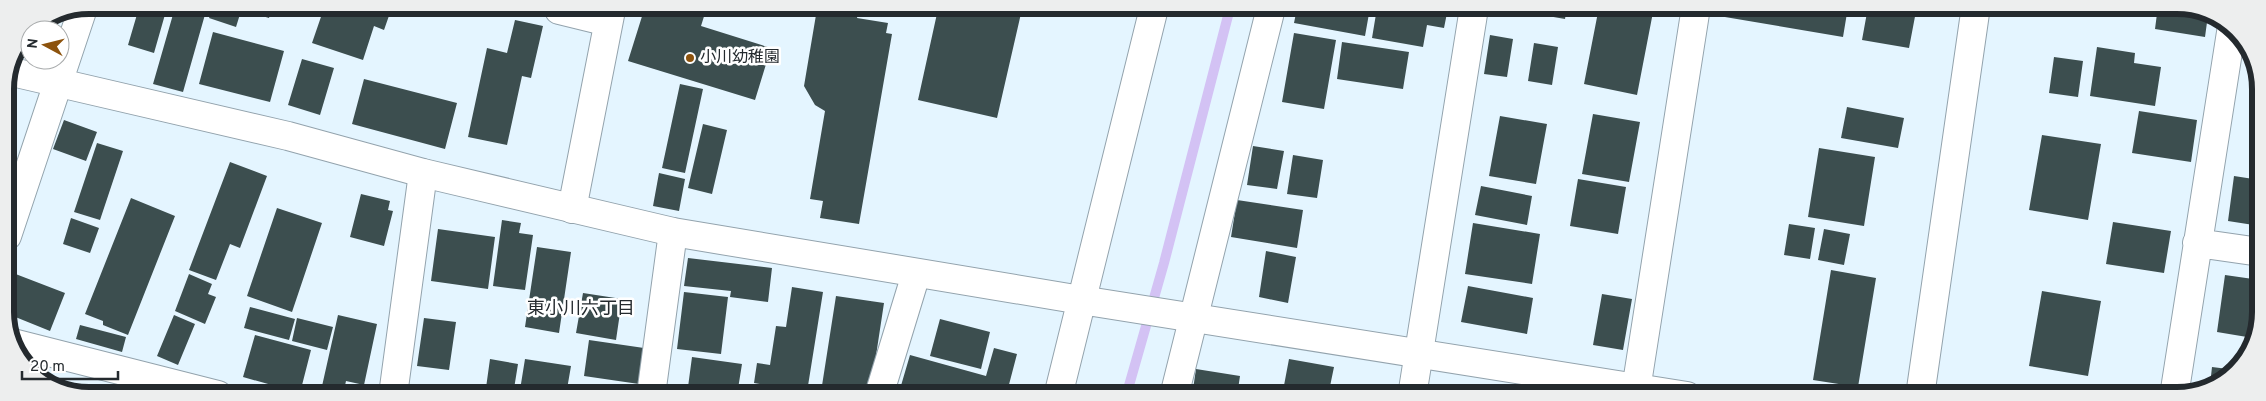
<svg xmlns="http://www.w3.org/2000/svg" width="2266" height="401" font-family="Overpass,'Noto Sans JP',sans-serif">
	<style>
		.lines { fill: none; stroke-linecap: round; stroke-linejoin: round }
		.stream { stroke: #d3c2f4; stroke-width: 10 }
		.building { fill: #3c4e4f }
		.minor-casing { stroke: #93a3ad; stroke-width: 30 }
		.tertiary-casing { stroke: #93a3ad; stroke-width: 30 }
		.minor { stroke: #fff; stroke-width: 28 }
		.tertiary { stroke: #fff; stroke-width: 28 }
		.poi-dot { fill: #8d530d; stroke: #fff; stroke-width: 2 }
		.labels { text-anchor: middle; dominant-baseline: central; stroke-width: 5; stroke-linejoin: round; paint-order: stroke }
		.poi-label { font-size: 16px; fill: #242a2e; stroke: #fff; text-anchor: start }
		.neighbourhood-label { font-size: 18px; fill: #242a2e; stroke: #fff }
		.rim { fill: none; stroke: #242a2e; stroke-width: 6 }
	</style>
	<rect width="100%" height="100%" fill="#e4f5ff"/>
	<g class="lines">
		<path class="stream" d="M1126 396 1164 263 1230 8"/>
	</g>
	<path class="building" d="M1917 6 1909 48 1862 40 1868 7Z
		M2158 6H2189L2208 15 2205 37 2155 29Z
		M1522 7 1521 13 1495 9V8Z
		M1543 7H1567L1565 19 1542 15Z
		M1599 7H1654L1637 95 1584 84Z
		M1714 7H1848L1843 37 1713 15Z
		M1297 8H1370L1365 36 1294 23Z
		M1377 8H1448L1444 28 1427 25 1423 47 1372 38Z
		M817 9H859L857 18 888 23 886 33 892 34 859 224 820 218 823 201 810 199 825 111 815 105 804 86Z
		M938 9H1022L997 118 918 100Z
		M391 10 384 30 374 26 363 60 312 43 323 11Z
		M644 10H706L701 26 771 48 755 100 628 61Z
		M138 11H166L154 53 128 45Z
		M174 11H206L183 92 153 84Z
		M212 11H241L236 27 209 18Z
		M246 11H271L269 18Z
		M515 20 543 26 531 78 522 76 507 145 468 137 487 48 507 53Z
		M213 32 284 51 270 102 199 84Z
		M1294 33 1336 40 1324 109 1282 102Z
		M1490 35 1513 39 1507 77 1484 74Z
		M1342 42 1409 52 1403 89 1337 79Z
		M1534 43 1558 47 1552 85 1528 81Z
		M2097 47 2135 53 2134 63 2161 67 2155 106 2090 96Z
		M2054 57 2083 61 2078 97 2049 93Z
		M302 59 334 68 320 115 288 105Z
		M364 79 457 103 445 149 352 124Z
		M680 84 703 89 685 173 662 168Z
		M1847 107 1904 118 1898 148 1841 138Z
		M2139 111 2197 120 2191 162 2132 153Z
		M1593 114 1640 122 1629 182 1582 174Z
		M1500 116 1547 124 1536 184 1489 176Z
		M64 120 97 132 86 161 53 149Z
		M703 124 727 130 712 194 688 188Z
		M5 129 15 132 7 154H6Z
		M2042 135 2101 144 2088 220 2029 210Z
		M97 143 123 151 100 220 74 212Z
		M1253 146 1284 151 1277 189 1247 185Z
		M1819 148 1875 157 1864 226 1808 217Z
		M1293 155 1323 160 1317 198 1287 194Z
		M230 162 267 176 240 248 230 244 216 280 189 270Z
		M659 173 685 179 679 211 653 206Z
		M2234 176 2260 180V226L2228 221Z
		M1578 179 1626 187 1618 234 1570 226Z
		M1481 186 1532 196 1527 225 1475 215Z
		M361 194 390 201 388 210 393 211 384 246 350 237Z
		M131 198 175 216 128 335 103 325V321L85 314Z
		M1237 200 1303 210 1297 248 1231 237Z
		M277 208 322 223 292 312 247 296Z
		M71 218 99 228 90 253 63 244Z
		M502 220 521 223 519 233 533 235 525 290 493 286Z
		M2113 222 2171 231 2164 273 2106 264Z
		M1473 223 1540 234 1532 284 1465 274Z
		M1789 224 1815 228 1810 259 1784 255Z
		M438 229 495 237 488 289 431 281Z
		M1824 229 1850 234 1844 265 1818 260Z
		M537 247 571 252 559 333 525 327Z
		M1266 251 1296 257 1288 303 1259 297Z
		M688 258 772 268 768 302 730 297 731 291 684 286Z
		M1831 270 1876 278 1858 387 1813 380Z
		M13 273 65 293 50 331 8 314 7 287Z
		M189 274 212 284 208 294 216 297 205 324 175 311Z
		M2225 275 2260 280V306L2257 330 2253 338 2217 332Z
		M1468 286 1533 298 1527 334 1461 322Z
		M792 287 823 292 807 392 754 383 757 363 770 365 776 326 786 327Z
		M2042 291 2101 301 2088 376 2029 366Z
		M684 292 728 297 721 354 677 349Z
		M583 293 622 299 616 340 576 333Z
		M1602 294 1632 299 1623 350 1593 345Z
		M836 296 884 303 870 395H843L821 392Z
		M250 307 295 319 289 340 244 328Z
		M174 315 195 324 178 365 157 356Z
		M338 315 377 324 364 385 346 381 343 395H320Z
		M297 318 333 327 327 350 292 341Z
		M424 318 456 322 449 370 417 366Z
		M940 319 990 332 981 369 930 356Z
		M80 325 126 337 122 352 76 339Z
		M255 335 311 350 300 393 243 377Z
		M589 340 644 348 639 384 584 376Z
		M994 348 1017 354 1006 396 923 395 900 389 910 355 986 376Z
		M692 357 742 364 737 395H677L678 386 688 387Z
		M490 359 518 364 513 395H485Z
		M525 359 571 366 566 395 520 390Z
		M1289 359 1334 367 1328 396H1282Z
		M2212 367 2236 370 2233 375 2210 385Z
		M1196 369 1240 376 1237 396H1192Z
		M761 389 795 394V395H760Z"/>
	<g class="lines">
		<g class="minor-casing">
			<path id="minor" d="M559 10 608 22
				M572 209 611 10
				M7 236 82 11
				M2197 243 2260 252
				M13 343 218 395
				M393 395 423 173
				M651 395 673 232
				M879 395 916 274
				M1174 396 1271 8
				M1412 396 1474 8
				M1635 396 1696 7
				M2174 396 2232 26"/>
		</g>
		<g class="tertiary-casing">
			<path id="tertiary" d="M8 71 288 136 423 173 673 232 1081 300 1687 396
				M1058 396 1154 8
				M1920 396 1976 6"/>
		</g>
		<use href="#minor" class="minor"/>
		<use href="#tertiary" class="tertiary"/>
	</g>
	<circle class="poi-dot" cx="690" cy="58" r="5"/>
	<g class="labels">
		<g class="poi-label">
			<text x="700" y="58">小川幼稚園</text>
		</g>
		<g class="neighbourhood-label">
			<text x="581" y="309">東小川六丁目</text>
		</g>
	</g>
	<path d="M0 0H2266V401H0ZM89 14H2177A75 75 0 0 1 2252 89V312A75 75 0 0 1 2177 387H89A75 75 0 0 1 14 312V89A75 75 0 0 1 89 14Z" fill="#edeeee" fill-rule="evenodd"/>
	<path class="rim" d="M89 14H2177A75 75 0 0 1 2252 89V312A75 75 0 0 1 2177 387H89A75 75 0 0 1 14 312V89A75 75 0 0 1 89 14Z"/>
	<g transform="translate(45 45) rotate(277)"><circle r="24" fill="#ffffff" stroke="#a7aaab"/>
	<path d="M0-4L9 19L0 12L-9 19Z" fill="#8d530d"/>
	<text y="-8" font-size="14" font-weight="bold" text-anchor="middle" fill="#242a2e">N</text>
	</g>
	<path d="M22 371v8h96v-8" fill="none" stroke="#242a2e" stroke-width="2.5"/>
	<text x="30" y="371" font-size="15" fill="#242a2e" stroke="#ffffff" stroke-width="4" paint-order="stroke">20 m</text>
</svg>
